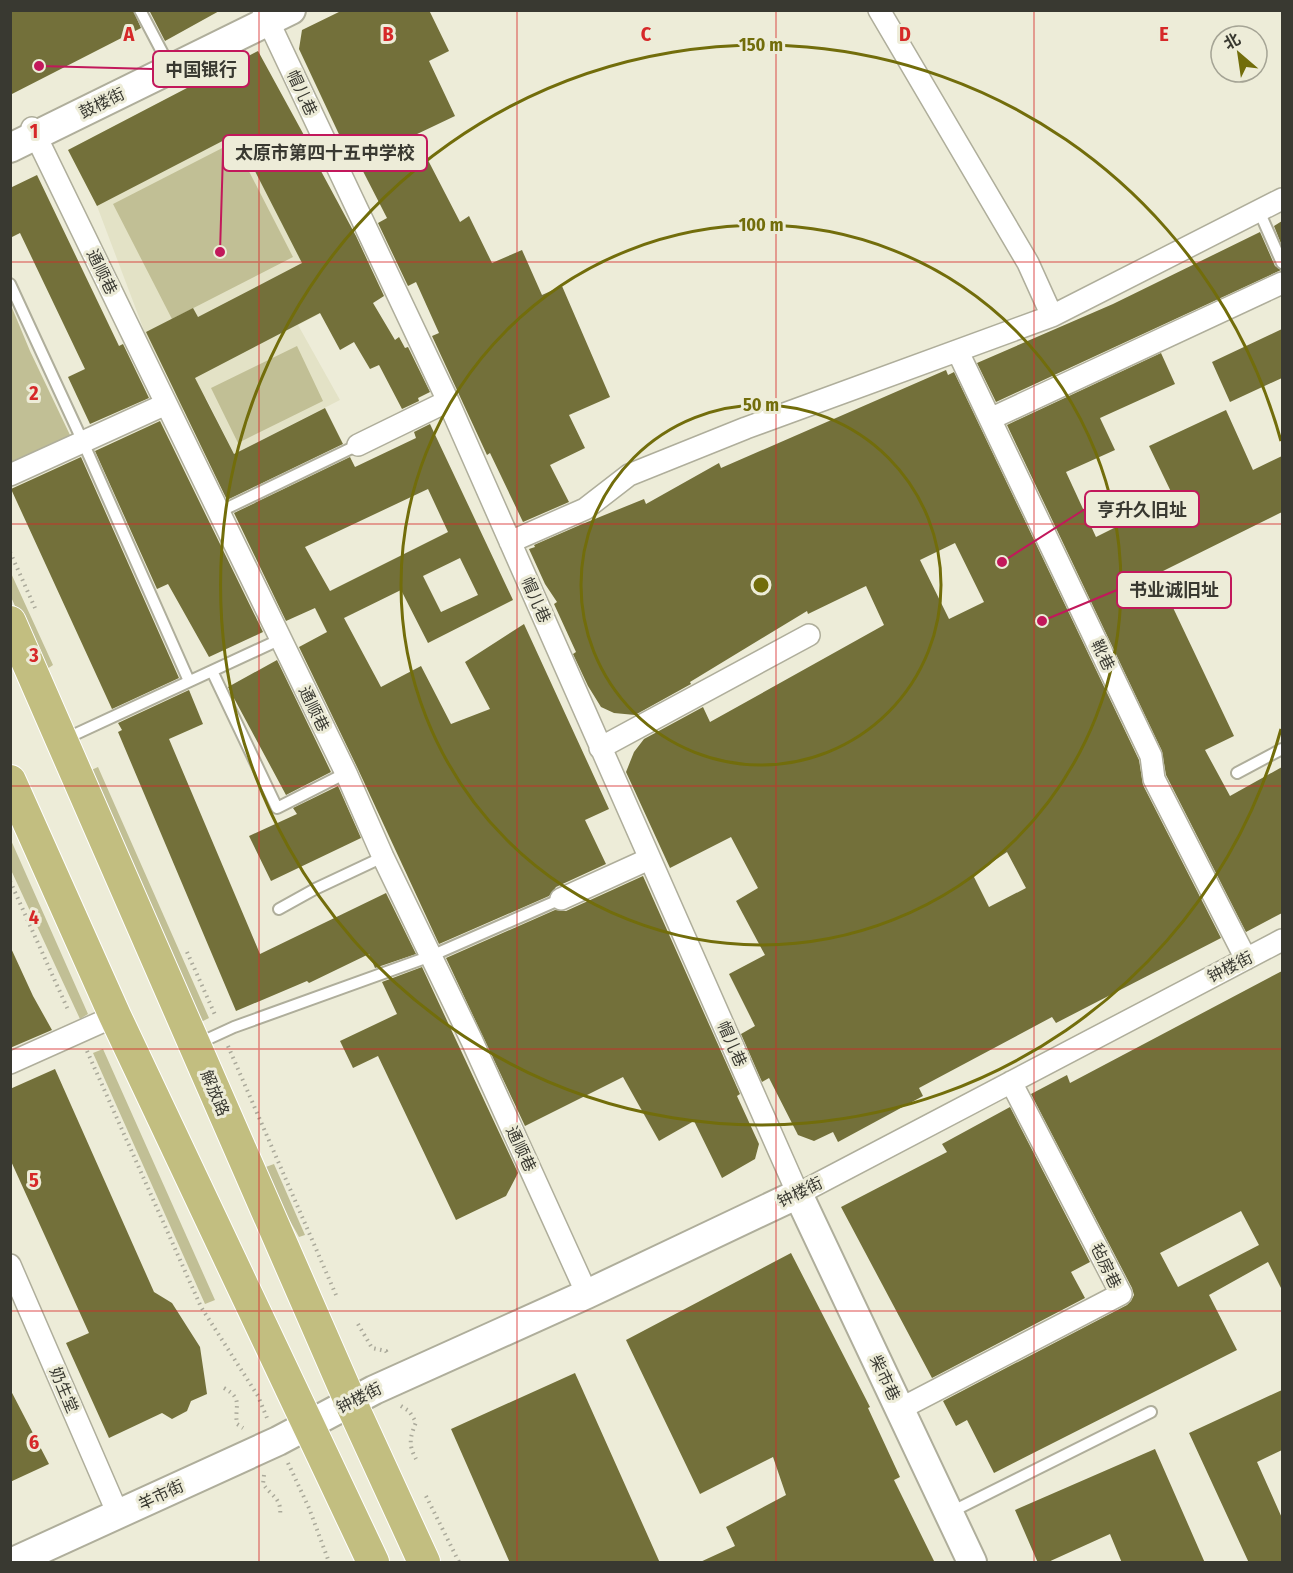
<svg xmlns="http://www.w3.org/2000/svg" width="1293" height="1573" font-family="'Fira Sans Condensed','Noto Sans SC',sans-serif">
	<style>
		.built { fill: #e3e2c6 }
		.green { fill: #c1bf95 }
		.building { fill: #73703a; fill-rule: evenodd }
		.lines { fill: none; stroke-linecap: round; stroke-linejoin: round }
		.lane-casing { stroke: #afae9b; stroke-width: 14 }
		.street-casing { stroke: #afae9b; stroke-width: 24 }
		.secondary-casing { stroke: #afae9b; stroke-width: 32 }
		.primary-casing { stroke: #fff; stroke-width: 34 }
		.path { stroke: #aaa99a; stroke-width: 4; stroke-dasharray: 1.5 4.5; stroke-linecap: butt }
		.lane { stroke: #fff; stroke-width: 10 }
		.street { stroke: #fff; stroke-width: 21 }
		.secondary { stroke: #fff; stroke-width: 28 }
		.primary { stroke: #c2be80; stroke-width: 32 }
		.grid { fill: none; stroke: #d62828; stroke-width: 1.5; stroke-opacity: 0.55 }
		.ring { fill: none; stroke: #726d0b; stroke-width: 3 }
		.labels { text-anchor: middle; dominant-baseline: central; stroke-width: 6; stroke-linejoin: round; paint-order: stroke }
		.street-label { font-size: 16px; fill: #393931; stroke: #edecd8 }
		.grid-label { font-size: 20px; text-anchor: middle; font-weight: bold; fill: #d62828; stroke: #edecd8; stroke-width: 6; stroke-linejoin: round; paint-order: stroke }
		.centre { fill: #726d0b; stroke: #edecd8; stroke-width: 3 }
		.ring-label { font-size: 18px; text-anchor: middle; font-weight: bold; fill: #726d0b; stroke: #edecd8; stroke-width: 6; stroke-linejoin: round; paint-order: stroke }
		.leader { fill: none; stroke: #c2185b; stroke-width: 2 }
		.callout-dot { fill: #c2185b; stroke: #edecd8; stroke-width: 2 }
		.callout { fill: #edecd8; stroke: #c2185b; stroke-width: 2 }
		.callout-label { font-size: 18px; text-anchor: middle; font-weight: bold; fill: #393931 }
	</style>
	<rect width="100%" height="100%" fill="#edecd8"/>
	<path class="built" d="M230 66 350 298 298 325 340 400 234 454 206 398 181 411 174 389 145 333 97 206 68 150Z"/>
	<path class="green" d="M234 142 293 257 172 319 113 204Z
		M10 303 30 351 70 435 26 461 10 466Z
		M297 346 323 401 238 443 211 388Z
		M10 571 53 665 44 671 11 597Z
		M98 767 209 1018 199 1023 87 772Z
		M10 838 88 1014 80 1019 11 870Z
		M103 1049 215 1300 205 1304 93 1053Z
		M274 1164 305 1235 299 1237 275 1194 263 1168Z"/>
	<path class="building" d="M10 10H133L141 28 10 95Z
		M149 10H221L165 41Z
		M343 10H429L449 51 429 61 455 116 415 135 460 222 469 216 492 263 522 250 542 295 562 286 610 397 569 415 585 448 550 465 569 502 523 522 490 453 487 455 432 336 439 333 416 282 408 286 407 284 378 223 387 218 348 142 344 145 299 49 302 30Z
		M258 51 317 159 315 160 356 236 384 296 373 303 395 340 399 337 405 348 408 347 430 392 418 398 419 401 402 409 379 365 370 369 354 342 340 350 320 313 195 378 234 454 325 408 343 444 227 500 146 332 193 308 198 317 302 263 236 134 97 206 68 150Z
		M37 175 119 346 123 344 149 398 90 424 68 377 85 369 20 233 10 238V188Z
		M1282 221V246L1274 226Z
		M1260 232 1275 266 1281 270 996 402 977 363 1113 304Z
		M1282 329V378L1230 402 1212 362Z
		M1161 353 1175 384 1100 418 1115 450 1066 472 1096 537 1174 498 1149 446 1226 410 1253 470 1282 456V512L1157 574 1234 736 1205 750 1230 796 1282 767V913L1246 932 1166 775 1162 751 1007 425Z
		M946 370 948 375 954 372 1139 760 1143 785 1221 938 1056 1023 1052 1017 919 1088 923 1096 838 1142 833 1132 814 1141 798 1135 769 1078 762 1082 741 1034 755 1026 729 974 765 955 736 901 758 888 731 837 670 868 626 772 634 752 644 739 703 707 710 722 884 625 866 586 808 614 807 611 690 682 691 684 635 715 614 713 601 707 588 686 573 654 576 652 554 604 557 602 545 584 529 549 535 547 534 545 580 525 644 499 646 504 719 463 721 468ZM955 543 984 602 949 619 920 560ZM1007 852 1026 888 989 907 973 875Z
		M160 421 263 632 209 657 168 584 157 589 95 451Z
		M430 424 513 600 428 643 401 590 344 618 381 687 421 666 451 724 490 709 465 662 524 624 609 809 585 820 606 864 556 887 549 896 439 944 357 767 299 647 327 632 315 608 286 621 234 513 350 457 355 467 416 438 414 432ZM428 489 448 532 330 591 305 547ZM460 558 478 595 441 612 423 576Z
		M81 457 179 678 112 709 11 489Z
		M277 660 331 772 286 795 228 687Z
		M189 690 203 724 169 739 260 954 386 893 416 954 375 968 369 954 309 983 307 981 236 1011 118 732 122 730 118 723Z
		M338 786 361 838 271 881 249 836 297 814 293 808Z
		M643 876 740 1094 737 1096 759 1144 755 1159 722 1178 694 1121 659 1141 623 1077 525 1126 446 958 555 910 566 911Z
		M10 946 33 996 52 1030 10 1048Z
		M422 967 518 1173 506 1196 456 1220 378 1056 353 1068 340 1041 397 1014 382 982Z
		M1282 971V1290L1268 1262 1209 1295 1237 1350 994 1473 967 1420 956 1426 943 1401 1127 1305 1131 1301 1134 1295 1132 1288 1031 1094 1067 1075 1070 1083ZM1241 1211 1259 1245 1178 1287 1160 1253Z
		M55 1069 154 1292 172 1303 200 1347 207 1394 191 1401 187 1411 172 1419 162 1413 109 1438 66 1343 89 1333 10 1159V1089Z
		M1010 1107 1090 1262 1071 1272 1085 1298 932 1378 841 1207 947 1152 942 1144Z
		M791 1253 870 1407 868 1408 900 1477 894 1480 935 1563H698L735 1546 726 1527 786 1495 773 1457 700 1494 626 1340Z
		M575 1373 660 1563H510L451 1429Z
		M10 1389 49 1464 10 1482Z
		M1282 1390V1450L1257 1462 1282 1518V1563H1249L1189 1433Z
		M1155 1449 1205 1563H1122L1110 1534 1046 1563H1038L1015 1510Z"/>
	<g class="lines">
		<g class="lane-casing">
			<path id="lane" d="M140 10 171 69
				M1259 211 1282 263
				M10 284 83 442 189 681
				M219 512 358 445
				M212 671 277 808 346 773
				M65 739 281 639
				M1237 773 1282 749
				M279 909 315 889 383 857
				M197 1044 234 1027 431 956 561 899
				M949 1513 1151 1412"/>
		</g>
		<g class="street-casing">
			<path id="street" d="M263 10 448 401 798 1194 1282 940
				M879 10 1028 263 1052 316
				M32 128 346 773 383 857 472 1041 587 1294
				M958 352 1151 756 1154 779 1246 959
				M990 419 1282 283
				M358 445 448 401
				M10 475 166 404
				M510 542 585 509 629 475 746 428 1052 316 1282 199
				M600 748 809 635
				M561 899 649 859
				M10 1063 115 1016
				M10 1265 118 1514
				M900 1409 1121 1294 1011 1082"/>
		</g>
		<g class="secondary-casing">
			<path id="secondary" d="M10 148 291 10
				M13 1562 278 1441 374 1390 587 1294 798 1194 972 1562"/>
		</g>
		<g class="primary-casing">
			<path id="primary" d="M10 622 351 1403 424 1562
				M10 781 115 1016 373 1562"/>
		</g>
		<path class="path" d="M10 552 35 608
			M10 881 69 1012
			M187 952 216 1017
			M228 1046 336 1295
			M87 1051 201 1307 258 1396 267 1418
			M358 1324 372 1348 386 1351 388 1355
			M224 1388C244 1399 234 1406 237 1424L243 1428
			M401 1406 409 1411 416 1422C410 1438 408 1444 416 1459
			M288 1463 309 1508 329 1562
			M264 1475 263 1484C273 1498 282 1498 280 1517
			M426 1496 459 1562"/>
		<use href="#lane" class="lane"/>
		<use href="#street" class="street"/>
		<use href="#secondary" class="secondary"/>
		<use href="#primary" class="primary"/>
	</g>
	<path class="grid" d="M259 10V1562M517 10V1562M776 10V1562M1034 10V1562M10 262H1282M10 524H1282M10 786H1282M10 1049H1282M10 1311H1282"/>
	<g class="ring">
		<circle cx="761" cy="585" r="180"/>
		<circle cx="761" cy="585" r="360"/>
		<path d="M1281 729A540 540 0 1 1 1281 441"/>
	</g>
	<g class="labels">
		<g class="street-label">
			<text transform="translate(302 93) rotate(65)">帽儿巷</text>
			<text transform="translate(102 103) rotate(-26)">鼓楼街</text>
			<text transform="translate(102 272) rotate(64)">通顺巷</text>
			<text transform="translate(536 600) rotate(66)">帽儿巷</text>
			<text transform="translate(1103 655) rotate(64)">靴巷</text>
			<text transform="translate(314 709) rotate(64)">通顺巷</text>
			<text transform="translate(1230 967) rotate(-27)">钟楼街</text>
			<text transform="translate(732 1044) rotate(66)">帽儿巷</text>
			<text transform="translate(215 1093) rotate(67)">解放路</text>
			<text transform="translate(521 1149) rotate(65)">通顺巷</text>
			<text transform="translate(800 1192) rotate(-26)">钟楼街</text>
			<text transform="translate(1106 1266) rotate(64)">毡房巷</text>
			<text transform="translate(885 1378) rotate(65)">柴市巷</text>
			<text transform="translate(64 1390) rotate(67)">奶生堂</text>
			<text transform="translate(359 1398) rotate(-27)">钟楼街</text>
			<text transform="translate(161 1495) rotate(-25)">羊市街</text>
		</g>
	</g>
	<g class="grid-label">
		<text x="129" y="41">A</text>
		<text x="388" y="41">B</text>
		<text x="646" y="41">C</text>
		<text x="905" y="41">D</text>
		<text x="1164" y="41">E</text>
		<text x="34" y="138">1</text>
		<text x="34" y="400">2</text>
		<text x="34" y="662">3</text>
		<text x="34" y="924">4</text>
		<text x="34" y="1187">5</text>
		<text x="34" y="1449">6</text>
	</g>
	<circle cx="761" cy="585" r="9" class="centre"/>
	<g class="ring-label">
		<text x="761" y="51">150 m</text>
		<text x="761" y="231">100 m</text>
		<text x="761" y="411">50 m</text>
	</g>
	<path class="leader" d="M39 66L153 69M220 252L223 153M1002 562L1085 509M1042 621L1117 590"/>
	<g class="callout-dot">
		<circle cx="39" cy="66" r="6"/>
		<circle cx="220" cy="252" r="6"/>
		<circle cx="1002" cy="562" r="6"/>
		<circle cx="1042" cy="621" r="6"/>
	</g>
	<g class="callout">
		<rect x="153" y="51" width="96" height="36" rx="6"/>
		<rect x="223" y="135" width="204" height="36" rx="6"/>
		<rect x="1085" y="491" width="114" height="36" rx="6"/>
		<rect x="1117" y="572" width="114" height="36" rx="6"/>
	</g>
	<g class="callout-label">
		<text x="201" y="76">中国银行</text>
		<text x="325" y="159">太原市第四十五中学校</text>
		<text x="1142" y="516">亨升久旧址</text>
		<text x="1174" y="596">书业诚旧址</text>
	</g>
	<rect width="1293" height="1573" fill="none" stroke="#393931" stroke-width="24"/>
	<g transform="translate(1239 54) rotate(331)"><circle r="28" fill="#edecd8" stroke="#a5a495" stroke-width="1.5"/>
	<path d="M0-4.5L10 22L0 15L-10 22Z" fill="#726d0b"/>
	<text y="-9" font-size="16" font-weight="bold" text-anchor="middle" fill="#393931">北</text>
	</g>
</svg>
